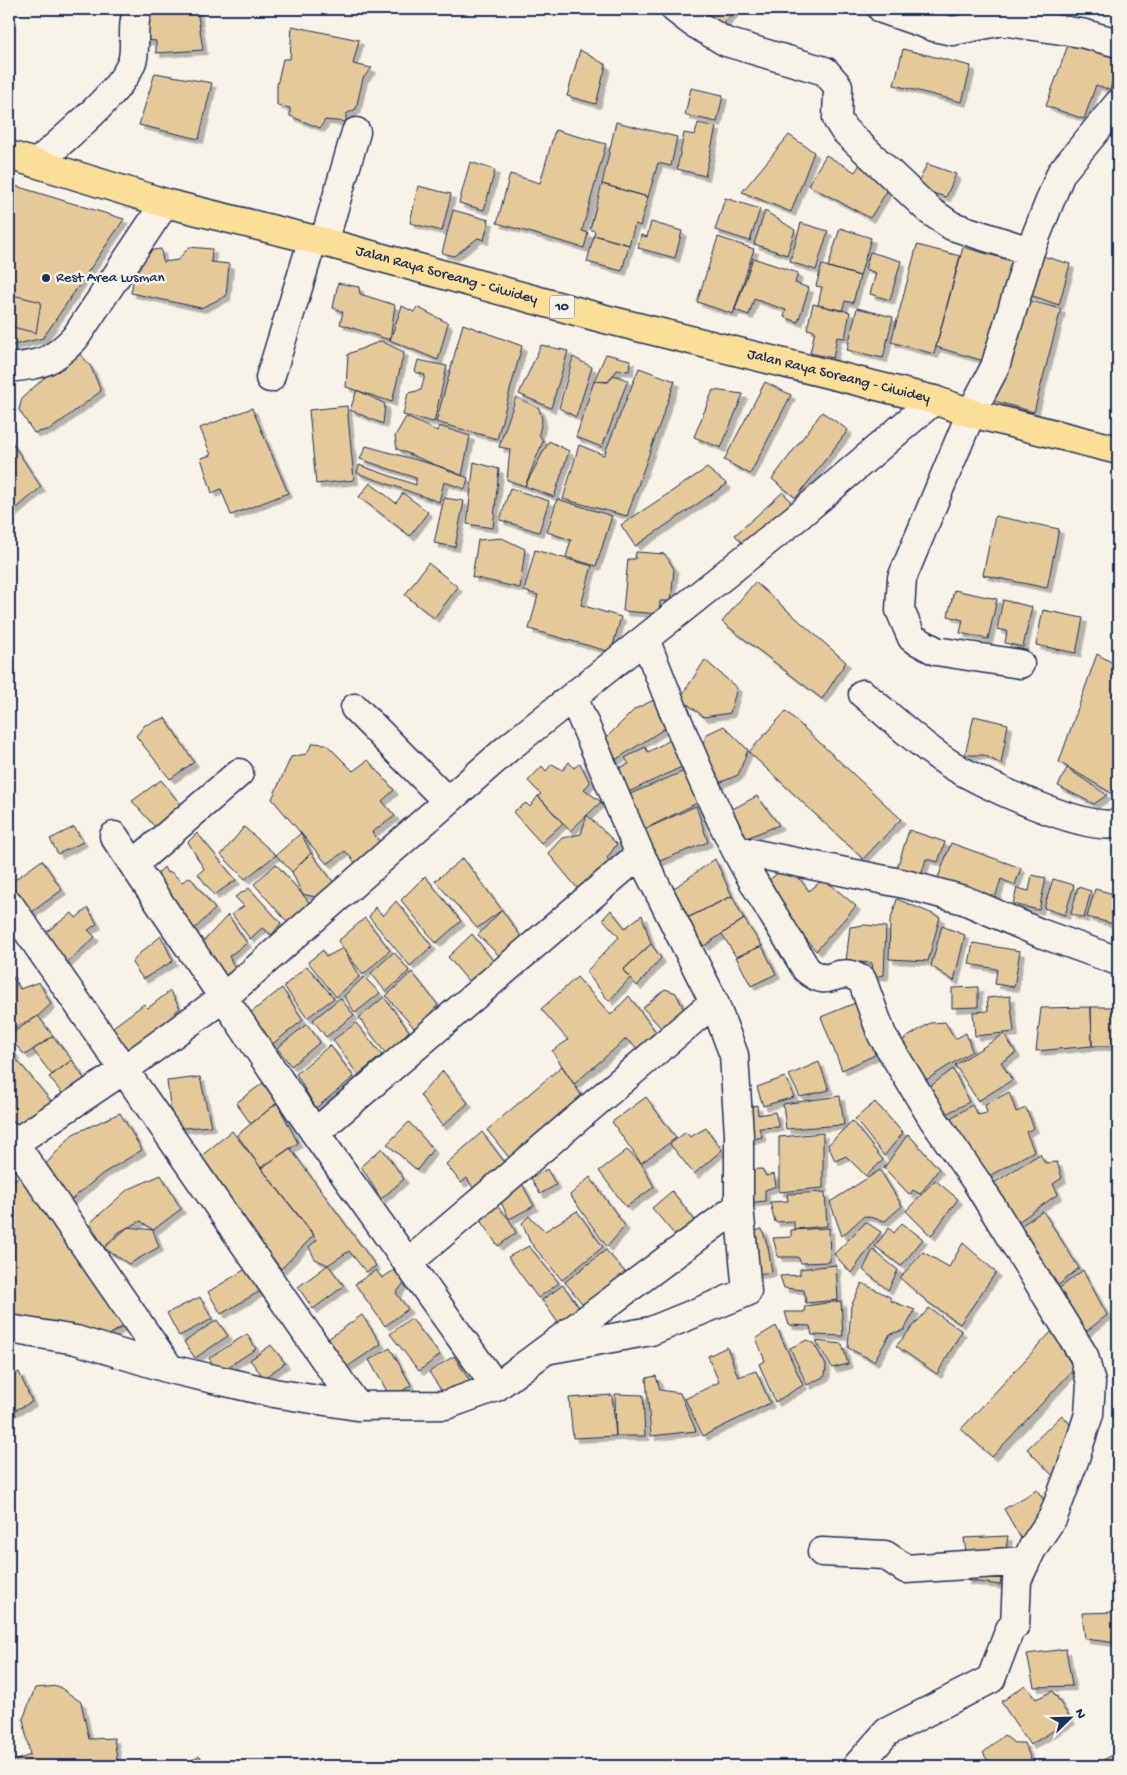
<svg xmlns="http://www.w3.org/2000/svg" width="1127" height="1775" font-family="'Gochi Hand',sans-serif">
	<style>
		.building { fill: #e4ca99; stroke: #1b2f5e; filter: url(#shadow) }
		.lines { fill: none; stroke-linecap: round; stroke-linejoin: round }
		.minor-casing { stroke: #1b2f5e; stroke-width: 31 }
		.highway-casing { stroke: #1b2f5e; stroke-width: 31 }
		.minor { stroke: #f7f3e8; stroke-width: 28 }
		.highway { stroke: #f9e096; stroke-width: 28 }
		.poi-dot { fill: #1b2f5e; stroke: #f7f3e8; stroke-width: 2 }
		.labels { text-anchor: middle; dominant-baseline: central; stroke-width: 5; stroke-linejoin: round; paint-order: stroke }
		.shield { fill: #f7f3e8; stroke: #5d6a87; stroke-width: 1 }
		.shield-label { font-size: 14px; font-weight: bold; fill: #1b2f5e }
		.street-label { font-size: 15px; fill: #1b2f5e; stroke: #f7f3e8 }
		.poi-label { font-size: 15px; fill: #1b2f5e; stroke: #f7f3e8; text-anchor: start }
	</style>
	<defs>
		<filter id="shadow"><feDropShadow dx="4.5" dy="4.5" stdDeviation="0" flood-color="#0004"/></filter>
	</defs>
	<rect width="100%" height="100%" fill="#f7f3e8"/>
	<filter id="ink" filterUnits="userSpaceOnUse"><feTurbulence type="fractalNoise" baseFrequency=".02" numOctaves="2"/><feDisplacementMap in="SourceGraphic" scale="10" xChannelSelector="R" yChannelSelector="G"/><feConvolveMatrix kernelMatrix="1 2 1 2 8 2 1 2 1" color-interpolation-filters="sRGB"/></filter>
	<g filter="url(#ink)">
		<path class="building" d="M177 9H197L203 50 156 53V41L144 40 146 14Z
			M697 9H736L720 28Z
			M939 9H982L978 25 937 14Z
			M292 26 359 40 353 64 372 68 363 78 356 109 346 114V122L325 120 320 128 290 116V108L277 105V85L283 59H290Z
			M1069 42 1118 59 1110 90 1096 85 1084 119 1046 106Z
			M903 49 971 66 962 102 894 85Z
			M580 50 606 65 596 104 567 96Z
			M155 73 212 83 199 139 139 125Z
			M691 88 723 95 717 122 685 115Z
			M616 122 677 137 671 166 658 163 648 197 602 184Z
			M698 123 716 127 705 176 677 169 684 133 695 135Z
			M555 130 606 144 582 231 588 233 584 248 497 223 510 174 540 183Z
			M789 135 814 152 791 212 742 192Z
			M826 155 855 172 863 160 891 185 870 218 808 185Z
			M470 162 495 170 484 210 459 203Z
			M927 164 956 174 946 197 916 188Z
			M9 184 124 219 43 338 9 346Z
			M602 184 648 197 640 226 635 224 629 245 594 235 595 231 590 229Z
			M418 186 451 194 442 231 410 223Z
			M725 198 760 209 750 241 715 230Z
			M453 210 489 220 484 240 478 238 454 256 442 253Z
			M765 211 795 230 787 255 754 244Z
			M651 222 682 231 675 258 638 248 641 235 647 237Z
			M801 223 828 231 816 270 790 262Z
			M840 228 871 238 860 276 828 267Z
			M594 235 629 245 622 271 587 262Z
			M718 237 754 249 733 314 697 302Z
			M917 245 960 256 934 354 891 342Z
			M189 247 212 249 211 262 229 264 226 296 201 308 131 293 139 252 161 249 163 262 178 260Z
			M963 247 1019 263 991 363 936 347Z
			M870 252 901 261 890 300 870 294 876 273 865 269Z
			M1039 255 1070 264 1059 305 1027 294Z
			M753 258 798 273 795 283 809 288 798 322 784 317 786 310 754 299 749 315 735 310Z
			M822 265 860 276 853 303 845 301 842 311 818 305 822 287 816 286Z
			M338 283 359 287 360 294 395 305 390 340 340 324 343 312 333 308Z
			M9 294 41 302 36 333 9 326Z
			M1020 298 1061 309 1034 412 994 401Z
			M813 304 850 312 845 338 837 337 833 358 810 353 815 331 807 329Z
			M402 306 414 312 417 307 448 323 438 360 390 340Z
			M857 308 893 317 883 358 847 350Z
			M463 324 522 346 497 439 436 422Z
			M381 341 404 352 392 402 346 387 348 354Z
			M541 345 568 351 551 408 519 394Z
			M76 349 91 367 101 391 51 429 34 433 19 410 22 398Z
			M606 354 630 360 629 371 617 370 608 382 594 381Z
			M573 357 592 367 576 417 559 408Z
			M418 360 447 366 434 422 403 415 408 393 421 390 425 375 415 372Z
			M639 368 675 381 627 516 563 499 579 445 604 455Z
			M613 375 628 380 602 447 576 437 594 381 608 382Z
			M765 382 791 395 750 474 724 460Z
			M357 390 385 404 383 424 350 410Z
			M713 390 743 394 721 448 694 437Z
			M516 397 539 408 542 420 539 434 543 441 525 486 507 480 510 449 499 447Z
			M347 406 354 480 316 484 309 410Z
			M252 408 288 493 231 515 221 489 212 493 201 458 211 455 200 428Z
			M822 412 848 430 796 498 772 479Z
			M406 417 437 431 439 426 470 436 462 476 397 449 395 436Z
			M9 438 41 487 9 515Z
			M549 441 569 451 554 497 525 486Z
			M366 446 442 467 468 478 465 489 444 482 439 502 357 473 359 465 416 485V478L360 459Z
			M474 462 499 469 493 528 467 524Z
			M707 468 727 484 635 546 621 525Z
			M370 483 396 503 403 493 428 512 410 536 359 497Z
			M510 488 549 501 539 532 500 520Z
			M783 492 795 507 748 550 735 535Z
			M444 498 464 501 455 547 434 543Z
			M557 499 612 516 596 566 566 557 571 540 547 532Z
			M995 516 1059 529 1047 588 983 575Z
			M502 538 525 549 520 588 472 577 478 540Z
			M535 550 592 566 581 605 621 617 611 652 529 629 538 595 524 591Z
			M636 552 665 554 674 569 671 601H660L659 614 623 611 628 559H635Z
			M428 563 458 587 434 618 405 595Z
			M755 582 846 662 822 699 722 622Z
			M954 590 997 599 988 639 960 633 963 620 948 616Z
			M1003 600 1032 607 1023 647 1005 643 1007 631 997 629Z
			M1043 610 1083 618 1076 653 1036 645Z
			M1097 654 1118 666V797L1059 762Z
			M705 660 737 688 730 713 704 717 680 698Z
			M656 699 667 727 609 764 601 743 635 709Z
			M786 711 901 819 863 859 749 752Z
			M974 716 1008 724 1001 764 984 755H965Z
			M165 718 194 762 170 779 136 736 145 725Z
			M724 726 748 750 738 775 714 785 699 751 707 734Z
			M674 738 686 765 620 796 611 771 629 764 625 758 645 747 648 752Z
			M313 743 326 744 353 771 368 760 394 790 382 801 395 816 372 832 380 842 358 866 345 851 327 864 272 799 291 757 306 754Z
			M569 762 574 768 580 763 590 783 584 789 601 802 570 831 538 796 541 794 528 781 542 766 546 771 552 764 563 770Z
			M1067 768 1107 795 1094 804 1058 786Z
			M687 770 697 803 639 832 623 797Z
			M161 780 181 805 155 827 132 801Z
			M538 796 563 823 541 843 513 812 526 803 530 807Z
			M757 796 779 825 741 840 729 811Z
			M696 806 708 842 652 864 639 832Z
			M587 815 617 844 607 858 614 870 583 895 548 853 562 838 581 834Z
			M74 827 83 842 58 854 50 839Z
			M244 827 276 855 245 879 221 855Z
			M909 830 945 842 938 862 926 859 920 880 896 872Z
			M197 833 236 880 214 895 198 874 204 869 188 842Z
			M301 833 311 853 292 872 276 855Z
			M951 843 1021 868 1015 885 1001 879 995 898 938 878Z
			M311 853 338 888 325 899 302 894 292 872Z
			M463 858 502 910 477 928 435 881Z
			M715 859 732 896 683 920 670 891Z
			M42 860 62 890 25 917 9 896V884Z
			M276 864 309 902 289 924 254 884Z
			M789 865 809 891 824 879 856 906 816 951 762 885Z
			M164 867 167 873 171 872 182 882 190 877 215 909 189 934 153 878Z
			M1032 875 1046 878 1039 910 1013 904 1017 888 1029 891Z
			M425 876 461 921 436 943 401 900Z
			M1053 879 1074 885 1065 915 1044 908Z
			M1078 887 1091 891 1084 918 1071 914Z
			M249 888 281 923 272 935 262 928 250 939 232 914 244 906 235 897Z
			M1095 889 1118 895V925L1087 917Z
			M732 896 744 919 704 946 683 920Z
			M897 899 940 917 928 961 889 959 890 922Z
			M396 901 432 946 410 966 369 917 375 907 383 916Z
			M88 908 97 924 88 930 95 937 63 966 38 938 72 913 76 918Z
			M502 910 524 941 504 960 478 935Z
			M611 910 625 928 642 915 651 944 623 970 630 978 609 1001 586 972 619 937 603 919Z
			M228 915 247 943 229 956 238 976 228 986 197 948Z
			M365 918 390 950 363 975 338 941Z
			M744 919 762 946 736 957 722 934Z
			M865 925 886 927 884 975 874 977 872 963 846 961 850 927Z
			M942 926 965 935 954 981 931 966Z
			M472 934 495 963 469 982 448 957Z
			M161 936 173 961 143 979 132 963 140 953Z
			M973 943 1020 951 1014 987 995 984 997 969 969 964Z
			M651 944 661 958 637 986 623 970Z
			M762 946 776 974 751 986 736 957Z
			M343 948 359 977 336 997 308 962 323 950 326 957Z
			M394 952 409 971 386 992 371 973Z
			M307 966 334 998 307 1018 284 986Z
			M9 972 20 989 39 982 51 1004 38 1016 9 1030Z
			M412 972 438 1005 415 1029 386 996Z
			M364 977 380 993 355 1013 344 996Z
			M577 977 611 1015 629 996 659 1036 644 1054 626 1039 574 1084 552 1051 568 1040 541 1009Z
			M978 987V1007L952 1008V988Z
			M282 988 303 1020 270 1046 249 1014Z
			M665 989 676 993 685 1012 663 1030 643 1008Z
			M170 991 180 1008 174 1013 180 1022 124 1064 105 1033 144 1004 148 1008Z
			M1010 996 1014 1032 975 1036 973 1012 988 1011 987 998Z
			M384 997 409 1031 386 1054 359 1018Z
			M340 998 354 1015 326 1037 313 1020Z
			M860 1001 875 1055 842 1070 821 1017Z
			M1091 1007 1092 1046 1036 1051 1041 1008Z
			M1091 1007H1118V1046H1092Z
			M38 1016 53 1036 25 1055 9 1038V1035Z
			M945 1022 955 1039 966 1033 972 1051 918 1085 893 1046 930 1023Z
			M356 1023 382 1055 358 1075 333 1040Z
			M307 1024 320 1042 291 1066 277 1048Z
			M1004 1034 1016 1053 1001 1062 1012 1080 978 1101 955 1065Z
			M53 1036 72 1060 52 1075 33 1050Z
			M330 1045 354 1077 316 1108 296 1074Z
			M9 1046 16 1056 9 1062Z
			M72 1060 89 1086 69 1102 49 1077Z
			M18 1061 55 1106 19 1132 9 1119V1068Z
			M819 1062 829 1090 800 1097 789 1075Z
			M562 1066 585 1101 515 1165 487 1130Z
			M953 1069 969 1102 938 1118 924 1091Z
			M443 1071 468 1103 442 1126 420 1095Z
			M200 1077 211 1126 173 1129 167 1081Z
			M785 1077 794 1097 763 1106 757 1087Z
			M263 1083 277 1103 251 1124 236 1103Z
			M1009 1092 1016 1112 1026 1108 1034 1128 1026 1132 1034 1151 980 1181 946 1121 972 1105 978 1115 987 1113 985 1105Z
			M840 1096 844 1125 786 1129 783 1104Z
			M646 1097 676 1138 641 1163 612 1122Z
			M875 1102 903 1133 884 1156 855 1119Z
			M277 1103 298 1143 261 1168 237 1135Z
			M757 1105 758 1115 775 1112 779 1127 759 1128 762 1137 746 1141 745 1108Z
			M120 1113 142 1150 102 1174 71 1200 44 1166 73 1134Z
			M852 1121 883 1160 866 1176 846 1156 835 1161 828 1145Z
			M409 1122 433 1149 417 1170 387 1144Z
			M706 1128 722 1150 694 1174 670 1144 686 1132 690 1137Z
			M232 1131 314 1235 281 1269 272 1257 270 1262 195 1161Z
			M482 1132 509 1168 476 1193 467 1178 461 1183 446 1164Z
			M823 1133V1188L779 1192V1137Z
			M908 1134 939 1169 920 1194 913 1190 910 1195 884 1168Z
			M290 1148 376 1266 366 1272 349 1251 328 1265 315 1259 309 1247 317 1240 261 1168Z
			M382 1148 404 1179 381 1199 361 1166Z
			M627 1150 641 1163 654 1187 626 1207 599 1171Z
			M1040 1154 1045 1163 1057 1162 1062 1178 1053 1184 1058 1194 1011 1227 987 1187Z
			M547 1169 556 1185 540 1194 531 1178Z
			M762 1169 766 1176 774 1174 776 1186 765 1190V1201L745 1203V1170Z
			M880 1170 902 1206 885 1221 864 1216 842 1236 830 1202Z
			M21 1175 130 1322 106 1337 16 1323 9 1313V1184Z
			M161 1175 181 1209 153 1230 141 1221 119 1232 104 1248 90 1223 127 1190Z
			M590 1177 625 1226 607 1247 570 1195Z
			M935 1180 958 1199 931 1236 906 1211Z
			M521 1182 534 1206 509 1219 497 1194Z
			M672 1191 697 1223 679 1240 652 1208Z
			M825 1192 827 1226 794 1229V1221L775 1222 770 1202 788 1201 787 1194Z
			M497 1206 509 1219 516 1233 498 1246 479 1219Z
			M577 1211 603 1247 562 1280 530 1242 522 1223 529 1216 545 1231Z
			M1043 1211 1079 1268 1050 1292 1013 1231Z
			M866 1222 881 1232 851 1273 834 1254Z
			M902 1223 923 1239 901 1266 875 1246 889 1228 894 1233Z
			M128 1227 153 1230 159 1247 129 1264 104 1248Z
			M829 1228 830 1262 801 1263 798 1257H778L773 1238 791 1237V1230Z
			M762 1229 768 1247 772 1272 757 1274 749 1233Z
			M963 1243 996 1272 960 1324 929 1303 900 1278 923 1252 949 1267Z
			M529 1246 559 1283 538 1298 508 1257Z
			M606 1250 631 1279 588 1311 565 1282Z
			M873 1250 898 1270 888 1290 863 1270Z
			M254 1264 267 1287 221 1314 208 1292Z
			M328 1265 344 1286 313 1309 298 1287Z
			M836 1265 838 1300 806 1303 804 1290 784 1288 780 1276 800 1275V1269Z
			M376 1270 382 1278 394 1270 404 1283 396 1293 408 1309 385 1326 355 1284Z
			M1083 1270 1107 1315 1078 1338 1052 1294Z
			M862 1283 890 1297 891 1301 915 1310 904 1330 890 1334 874 1361 848 1348 851 1306Z
			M563 1285 583 1313 563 1330 542 1300Z
			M200 1297 212 1319 179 1336 167 1313Z
			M841 1301 843 1336 812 1335 810 1326 789 1325 785 1312H804L805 1306Z
			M929 1308 962 1331 937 1374 896 1346Z
			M362 1315 381 1344 344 1369 325 1341Z
			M411 1318 440 1355 419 1371 390 1334Z
			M217 1320 228 1336 195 1358 184 1342Z
			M776 1326 803 1385 775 1402 759 1364 765 1361 756 1338Z
			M1052 1331 1074 1369 992 1457 961 1429Z
			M247 1334 256 1349 218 1373 209 1358Z
			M807 1340 814 1344 826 1365 825 1376 807 1385 790 1348Z
			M816 1341 842 1344 848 1364 832 1368Z
			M271 1345 285 1363 264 1378 250 1360Z
			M727 1347 738 1377 756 1371 770 1403 703 1436 685 1399 719 1382 708 1356Z
			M390 1348 411 1385 391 1398 369 1360Z
			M454 1356 473 1386 449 1402 429 1372Z
			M19 1372 32 1402 9 1413V1377Z
			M656 1376 660 1390 680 1393 696 1431 651 1436 646 1378Z
			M615 1394 643 1395 645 1436H616Z
			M612 1395 616 1436 573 1438 569 1398Z
			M1062 1415 1075 1430 1056 1479 1027 1449Z
			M1037 1490 1049 1508 1023 1542 1004 1509Z
			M1008 1536 1005 1557 967 1559 964 1538Z
			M965 1568H1003L1000 1585 965 1580Z
			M1118 1612V1643L1085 1639 1082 1613Z
			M1066 1649 1072 1686 1034 1687 1027 1654Z
			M1025 1685 1036 1699 1053 1691 1071 1720 1030 1745 1001 1702Z
			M58 1686 81 1702 89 1739 114 1738 118 1766H9V1763L30 1755 23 1719 35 1688Z
			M1004 1735 1014 1743H1024L1034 1766H991L983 1753Z
			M1118 1752V1766H1097L1096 1764Z
			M200 1756 205 1766H180Z"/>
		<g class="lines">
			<g class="minor-casing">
				<path id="minor" d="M675 9 692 22 726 42 825 71 838 86 837 119 844 130 930 211 952 226 1030 251
					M882 9 934 27 953 31 1002 21 1081 33 1118 43
					M37 163C61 141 127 88 133 58 136 42 131 25 138 9
					M324 242 356 132
					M9 368C42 364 51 363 75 338L165 203
					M270 378 313 239
					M645 639C673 710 701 782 736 850 757 891 783 929 806 969 829 989 832 970 851 975 855 976 859 979 862 980L882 1035 933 1119 976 1181 1084 1356 1091 1383 1089 1414 1074 1461 1053 1517 1033 1547 1017 1580 1015 1625 1010 1629 991 1679 887 1732 857 1766
					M1020 664 936 651 912 638 900 610 902 578 971 413 995 367 1030 251 1061 173 1118 104
					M863 694C890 716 922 747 950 764 978 782 1088 834 1118 823
					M355 708 447 801
					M114 836 315 1133 496 1387
					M736 850 905 884 964 900 1040 933 1118 961
					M134 864 239 773
					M9 904 357 1406
					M315 1133 640 854
					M9 1136 170 1369
					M9 1147 125 1069 223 998 507 749 796 518 934 400
					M409 1262 714 1002
					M9 1329 76 1340 170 1369 274 1393 357 1406 446 1405 496 1387 739 1206V1135L734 1055 714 1002 640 854 573 697
					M551 1349 651 1331 747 1292 739 1206
					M822 1552 885 1555 906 1569 1026 1561"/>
			</g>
			<g class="highway-casing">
				<g id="highway">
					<path id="s1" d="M9 155 165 203 324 242 605 319 934 400 971 413 1118 450"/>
				</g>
			</g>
			<use href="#minor" class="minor"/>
			<use href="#highway" class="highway"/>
		</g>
	</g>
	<circle class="poi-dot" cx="46" cy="278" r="5"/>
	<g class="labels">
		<rect class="shield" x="549.5" y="295.5" width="25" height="23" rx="4"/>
		<g class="shield-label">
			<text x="562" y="307">10</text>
		</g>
		<g class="street-label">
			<text stroke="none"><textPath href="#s1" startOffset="454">Jalan Raya Soreang - Ciwidey</textPath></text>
			<text stroke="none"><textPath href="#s1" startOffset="859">Jalan Raya Soreang - Ciwidey</textPath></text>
		</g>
		<g class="poi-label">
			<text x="56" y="278">Rest Area Lusman</text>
		</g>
	</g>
	<rect width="1127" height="1775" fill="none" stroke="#f7f3e8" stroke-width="30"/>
	<rect x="15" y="15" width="1097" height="1745" fill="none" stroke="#1b2f5e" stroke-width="2" filter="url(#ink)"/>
	<g transform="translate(1070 1718) rotate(67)" stroke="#f7f3e8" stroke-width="4" paint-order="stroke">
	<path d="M0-4L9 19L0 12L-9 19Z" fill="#1b2f5e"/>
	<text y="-8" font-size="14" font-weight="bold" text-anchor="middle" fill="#1b2f5e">N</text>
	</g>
</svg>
